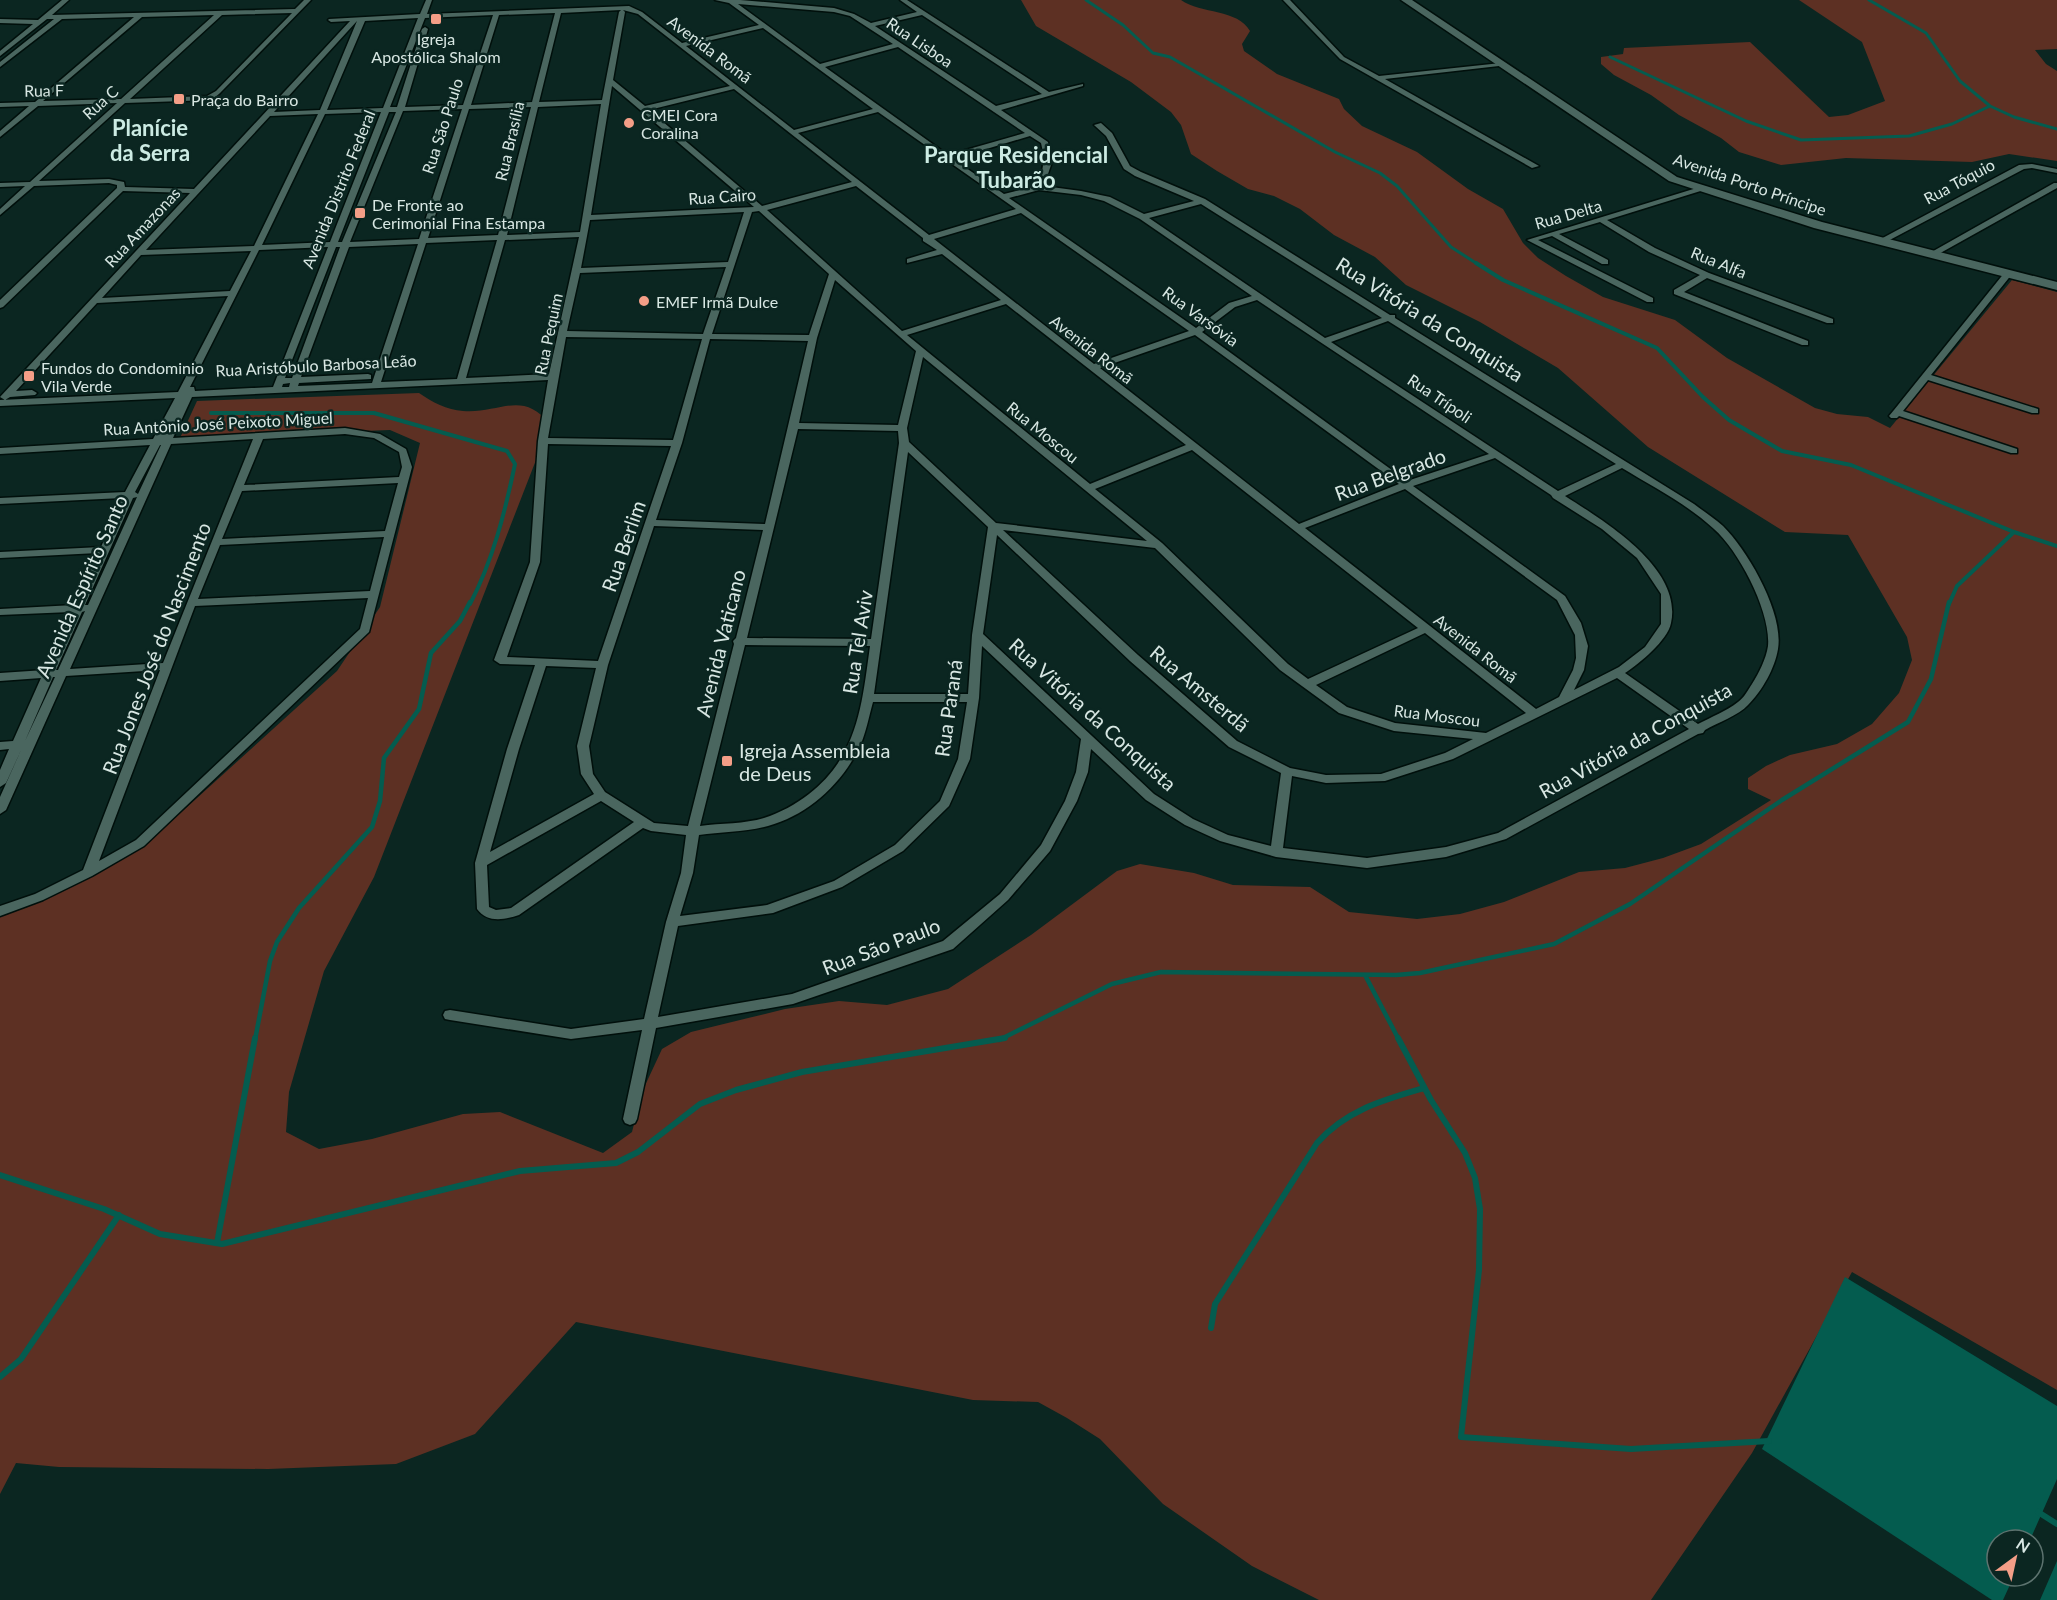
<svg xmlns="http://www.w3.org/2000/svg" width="2057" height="1600" font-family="Lato,sans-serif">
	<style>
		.green { fill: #5d3023 }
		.water { fill: #045c4f }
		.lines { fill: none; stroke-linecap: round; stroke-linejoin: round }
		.stream-far3 { stroke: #045c4f; stroke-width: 3 }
		.stream-far2 { stroke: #045c4f; stroke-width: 4 }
		.stream-far1 { stroke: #045c4f; stroke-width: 4.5 }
		.stream { stroke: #045c4f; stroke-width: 6 }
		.street-casing { stroke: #000f0b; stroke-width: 3 }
		.secondary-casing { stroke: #000f0b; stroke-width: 3 }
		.street { fill: #4a665f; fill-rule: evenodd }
		.secondary { fill: #4a665f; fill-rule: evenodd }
		.poi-dot { fill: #f49e87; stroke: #0b2621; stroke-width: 2 }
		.labels { text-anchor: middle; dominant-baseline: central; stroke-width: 5; stroke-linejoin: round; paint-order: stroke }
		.far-poi-label { font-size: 16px; fill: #d8e7e3; stroke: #0b2621; text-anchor: start }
		.far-street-label { font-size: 16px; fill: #d8e7e3; stroke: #0b2621 }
		.street-label { font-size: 20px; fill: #d8e7e3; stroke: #0b2621 }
		.poi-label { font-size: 20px; fill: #d8e7e3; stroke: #0b2621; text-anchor: start }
		.far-district-label { font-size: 22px; font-weight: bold; fill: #ccebe3; stroke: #0b2621 }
	</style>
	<rect width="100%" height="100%" fill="#0b2621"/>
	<path class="green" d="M1021 0H1181C1201 14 1238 9 1250 31L1242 44 1244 51 1277 74 1339 99 1344 109 1362 126 1417 152 1468 189 1503 209 1523 243 1538 258 1566 276 1603 297 1675 320 1727 358 1815 408 1837 414 1868 417 1890 428 2012 280 2057 292V1390L1852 1272 1752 1453 1651 1600H1319L1252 1566 1163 1504 1100 1439 1067 1418 1038 1402 973 1400 576 1322 475 1434 396 1464 268 1469 59 1467 16 1463 0 1494V916L47 896 154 837 337 671 380 607 420 443 390 430 180 438 197 401 419 393C432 402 447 410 463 411 499 414 522 389 550 424L374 877 324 971 289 1092 286 1132 319 1149 372 1139 463 1114 500 1112 603 1153 632 1132 642 1092 662 1049 691 1032 785 1009 839 1001 887 1005 948 989 1031 935 1117 871 1140 864 1194 873 1233 885 1310 887 1349 912 1417 919 1460 914 1504 902 1579 872 1625 868 1663 858 1701 844 1771 800 1748 789V778L1766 766 1790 755 1837 744 1872 724 1899 693 1912 660 1907 637 1848 535 1785 532 1648 447 1558 368 1480 322 1406 285 1375 257 1334 235 1300 209 1274 196 1248 189 1217 171 1191 154 1181 125 1171 112 1131 82 1036 26Z
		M1799 0H2057V49L2035 50 2046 64 2057 71V161L2009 154 1972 162 1846 158 1781 165 1739 152 1721 138 1679 115 1651 95 1614 75 1601 64V57L1623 54 1624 48 1750 42 1829 117 1848 115 1885 101 1862 42Z"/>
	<path class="water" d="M1845 1277 2057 1406V1479L2030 1540H1997V1576H2014L2003 1600H1992L1762 1449Z
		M2057 1561V1600H2040Z"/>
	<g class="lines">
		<path class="stream-far3" d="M1086 0 1123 25 1153 53 1170 57 1335 152 1380 173 1397 186 1451 247 1479 265
			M1869 0 1926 33 1960 81 1990 106 2014 117 2057 129
			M1610 57 1746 121 1801 140 1909 136 1952 124 1990 106"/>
		<path class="stream-far2" d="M1476 263 1503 280 1657 348 1703 397 1729 420 1782 451 1851 465 2014 532 2057 546
			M211 413H374L507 451 515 464C505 512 493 560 470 604
			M1949 604 1957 586 2014 532"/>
		<path class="stream-far1" d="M1366 977 1399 1040
			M255 1040 270 961 277 942 299 908 372 827 380 801 384 758 419 709 431 653 460 621 470 602
			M999 1040 1112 984 1161 972 1396 975 1420 973 1554 944 1630 904 1782 800 1908 722 1931 679 1949 602"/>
		<path class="stream" d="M1398 1038 1431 1100 1465 1153 1475 1178 1480 1209 1479 1270 1461 1437 1631 1449 1769 1441
			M0 1175 104 1209 160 1234 222 1244 520 1171 616 1163 638 1152 700 1104 736 1090 802 1072 1005 1038
			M217 1243 255 1038
			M1211 1328 1215 1304 1317 1143C1346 1110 1383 1100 1424 1088
			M0 1377 21 1359 119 1215
			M2038 1512 2057 1524"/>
		<g class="street-casing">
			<path id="street" d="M62 0H69L52 15 295 9 304 0H311L220 93 212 100 125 103 39 181 109 179 124 182 125 187 194 189 350 21 331 22 328 20 329 19 420 14 426 0H432L427 14 629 6 642 12 682 43 759 25 729 3 715 0H740L834 8 854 14 871 23 917 12 900 0H907L1049 92 1083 84V86L1001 110 1048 142 1051 165 1044 186 1081 191 1110 197 1144 214 1194 201 1135 176 1124 169 1106 136 1094 125 1101 123 1112 133 1130 166 1141 172 1205 199 1390 315H1395V318L1694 504C1703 511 1714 518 1723 526 1748 551 1784 613 1778 649 1775 668 1762 691 1748 705 1739 715 1717 723 1705 730L1703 733 1698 734 1506 839 1446 857 1367 868 1276 857 1220 841 1185 825 1146 800 1091 749 1088 772 1077 801 1050 851 1008 900 953 949 793 1004 656 1028 637 1119 635 1123 630 1125 625 1123 623 1119 642 1030 571 1039 450 1020 445 1019 443 1015 445 1011 450 1010 571 1029 644 1019 666 922 681 873 686 835 651 831 643 828 519 915C504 920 487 923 477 909L475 863 507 749 535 665 500 664 494 660 530 562 538 441 548 380 192 397 173 438 345 428 380 434 406 449 412 467 369 632 144 846 92 876 43 900 0 916V906L35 894 83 870 160 670 66 676 6 810 0 814V797L22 748 6 783 0 787V770L9 749 0 750V742L13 741 41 678 0 681V673L45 670 71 612 0 615V609L74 605 98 553 0 558V552L101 547 122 498 0 504V498L125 492 150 445 0 454V448L153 439 175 398 0 406V400L178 392 228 296 97 303 16 391 32 390 37 393 35 395 10 397 5 400 0 397 190 193 123 191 3 307 0 308V300L117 188V185L109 183 34 186 0 215V209L25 186 0 187V183L30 182 117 103 38 106 0 137V131L29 106 0 107V103L35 102 134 17 62 19 0 67V62L54 19H47L0 56V51L33 24 0 23V19L38 20ZM738 4 834 12 850 16 893 44 820 64ZM621 10 619 12 602 100 539 102 561 13ZM623 10 638 14 730 86 645 106 613 80 625 12ZM292 13 216 91 207 96 130 99 222 15ZM555 13 532 102 471 105 499 15ZM214 15 121 99 43 101 142 17ZM493 15 463 105 405 107 428 29 425 27 422 29 397 107H390L425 18ZM922 15 1042 94 996 106 875 26ZM418 18 383 108 327 110 365 21ZM357 21 320 110 274 112ZM763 28 873 109 794 130 686 46ZM898 47 1025 133 948 155 825 67ZM612 86 754 207 591 215ZM734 89 852 182 762 206 649 110ZM601 104 580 232 507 235 538 107ZM531 107 498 235 428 238 469 109ZM462 109 419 239 350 242 403 111ZM381 112 330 242 262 245 325 114ZM389 112H396L342 242H338ZM878 112 1016 209 929 235 798 133ZM318 114 254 246 146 250 270 116ZM1030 136 1041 143C1045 159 1044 172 1036 186L1004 194 953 159ZM856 186 923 238V241L937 250 907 259V263L942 254 1001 300 902 331 767 210ZM1039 190 1081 195 1104 201 1140 219 1252 296 1229 303 1196 328 1009 198ZM1201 204 1382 318 1325 338 1149 218ZM759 211 829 274 809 335 712 334 752 212ZM744 212 728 262 581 268 590 220ZM1021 213 1189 331 1094 364 934 239ZM579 237 549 374 466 378 505 240ZM497 240 457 379 381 382 426 243ZM418 244 372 383 298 386 299 383 371 379V375L368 374 301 377 349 247ZM328 247 273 387 195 391 194 387H190L259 250ZM336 247H340L292 378H285ZM251 251 230 291 102 298 141 255ZM726 267 703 334 567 331 580 273ZM835 280 916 351 898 425 799 423 817 338ZM1257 300 1489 454 1407 481 1202 332 1235 307ZM1006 304 1186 445 1090 484 907 335ZM1388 321 1616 464 1558 491 1331 342ZM1195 335 1399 484 1299 524 1100 368ZM566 337 702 339 673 440 548 438ZM710 339 808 341 765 524 656 520 682 443ZM923 357 1147 541 996 523 909 442 907 428ZM290 383 289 387H282L283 384ZM798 429 898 431 899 443 871 639 747 638ZM345 434 374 438 399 452 402 467 399 477 244 485 263 439ZM253 439 163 663 70 669 171 444ZM548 444 671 446 598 661 507 657 540 562ZM160 445H161L138 494 135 492ZM1192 450 1418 628 1308 679 1288 664 1162 543 1095 489ZM908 452 988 527 972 635 968 694H874ZM1495 458 1551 495 1553 498 1602 529 1637 558 1661 594V624L1645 647 1619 667 1574 690 1584 670 1588 646 1581 623 1565 596 1413 486ZM1622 468C1653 487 1687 504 1714 529 1739 551 1771 612 1768 646 1766 659 1759 673 1752 684 1748 690 1744 698 1738 702 1727 711 1711 717 1698 724L1625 673C1639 664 1668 640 1671 623 1683 568 1604 521 1565 496ZM398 483 385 531 222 539 242 491ZM1405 489 1557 600 1575 635 1576 658 1573 670 1559 697 1536 709 1305 528ZM137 497 88 605H85L133 498ZM654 526 763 530 736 638 733 641 734 644 688 826 654 823 605 792 593 774 589 746 608 665ZM1003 530 1155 548 1280 670 1339 713 1394 731 1473 739 1445 753 1381 774 1326 775 1290 768 1237 741 1138 655ZM997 535 1130 661 1229 747 1281 773 1271 846 1228 835 1193 819 1154 794 983 634ZM384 537 370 591 198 599 220 545ZM368 598 360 629 136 840 99 861 195 606ZM85 611 58 670H56L82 612ZM1425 633 1526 713 1486 733 1395 723 1347 707 1316 685ZM745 645 870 646C862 704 858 756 809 794 796 804 780 813 764 818 745 824 721 823 700 826ZM982 646 1081 739 1076 772 1065 801 1041 845 1000 894 943 941 792 994 658 1017 678 926 773 913 842 887 903 851 949 806 970 759 979 698ZM546 666 596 668 577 746 581 774 594 794 490 852 519 749ZM53 677H55L25 741ZM1617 678 1689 729 1498 833 1446 847 1367 858 1283 848 1292 776 1326 783 1385 781 1453 759ZM873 702H967L958 759 940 801 895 845 834 881 767 905 680 916 693 873 699 835C721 832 746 832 768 826 808 815 842 784 860 746 866 733 869 716 873 702ZM601 801 634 822 511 908 496 910 489 907 487 865Z
				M1283 0H1290L1344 57 1379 76 1501 63 1502 64 1499 66 1385 79 1539 166 1532 168 1340 59Z
				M2032 164 2057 169V173L2032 168 2024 169 1884 243 1877 241 2019 165Z
				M2054 183H2057V188L1935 256 1928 254Z
				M1700 187 1707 189 1607 220 1655 248 1709 273 1833 319V323H1827L1707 278 1684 292 1808 341V345H1802L1674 294V290L1700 275 1649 252 1600 222 1559 234 1608 260V264H1602L1552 236 1538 240 1653 298V302H1647L1527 240Z
				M2005 272 2012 274 1931 375 2038 409V413H2032L1928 380 1903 411 2017 449V453H2011L1899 416 1897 418H1891L1889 416 1894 410Z"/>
		</g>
		<g class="secondary-casing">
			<path id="secondary" d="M1401 0H1412L1677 177 1822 222 2057 282V290L1814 228 1669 181Z"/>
		</g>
		<use href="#street" class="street"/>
		<use href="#secondary" class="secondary"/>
	</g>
	<g class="poi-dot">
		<rect x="430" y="13" width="12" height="12" rx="3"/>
		<rect x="173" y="93" width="12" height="12" rx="3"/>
		<circle cx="629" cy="123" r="6"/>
		<rect x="354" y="207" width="12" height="12" rx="3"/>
		<circle cx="644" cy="301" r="6"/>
		<rect x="23" y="370" width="12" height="12" rx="3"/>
		<rect x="721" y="755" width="12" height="12" rx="3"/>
	</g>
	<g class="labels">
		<g class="far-poi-label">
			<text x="436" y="38" text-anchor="middle">Igreja<tspan x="436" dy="18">Apostólica Shalom</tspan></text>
			<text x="191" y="99">Praça do Bairro</text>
			<text x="641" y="114">CMEI Cora<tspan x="641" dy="18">Coralina</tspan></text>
			<text x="372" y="204">De Fronte ao<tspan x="372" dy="18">Cerimonial Fina Estampa</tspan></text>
			<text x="656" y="301">EMEF Irmã Dulce</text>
			<text x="41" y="367">Fundos do Condominio<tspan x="41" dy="18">Vila Verde</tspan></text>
		</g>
		<g class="far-street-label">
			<text transform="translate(920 42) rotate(34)">Rua Lisboa</text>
			<text transform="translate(710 49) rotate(37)">Avenida Romã</text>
			<text transform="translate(44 90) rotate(-1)">Rua F</text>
			<text transform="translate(100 102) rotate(-42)">Rua C</text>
			<text transform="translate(442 126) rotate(-72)">Rua São Paulo</text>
			<text transform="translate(509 141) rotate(-77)">Rua Brasília</text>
			<text transform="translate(1959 181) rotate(-28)">Rua Tóquio</text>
			<text transform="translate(1750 184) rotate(19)">Avenida Porto Príncipe</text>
			<text transform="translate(338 189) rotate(-68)">Avenida Distrito Federal</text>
			<text transform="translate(722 196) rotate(-4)">Rua Cairo</text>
			<text transform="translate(1568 214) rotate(-16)">Rua Delta</text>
			<text transform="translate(142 227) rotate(-47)">Rua Amazonas</text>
			<text transform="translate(1719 262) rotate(22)">Rua Alfa</text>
			<text transform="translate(1201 316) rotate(36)">Rua Varsóvia</text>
			<text transform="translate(548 334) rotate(-78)">Rua Pequim</text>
			<text transform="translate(1092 349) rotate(38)">Avenida Romã</text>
			<text transform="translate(316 365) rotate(-3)">Rua Aristóbulo Barbosa Leão</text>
			<text transform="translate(1440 398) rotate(34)">Rua Trípoli</text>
			<text transform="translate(218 423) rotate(-3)">Rua Antônio José Peixoto Miguel</text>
			<text transform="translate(1043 432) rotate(39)">Rua Moscou</text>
			<text transform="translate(1476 648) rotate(38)">Avenida Romã</text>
			<text transform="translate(1437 715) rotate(7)">Rua Moscou</text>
		</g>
		<g class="street-label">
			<text transform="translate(1430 319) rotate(32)">Rua Vitória da Conquista</text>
			<text transform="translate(1390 474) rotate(-20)">Rua Belgrado</text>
			<text transform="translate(623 546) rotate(-71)">Rua Berlim</text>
			<text transform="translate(81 586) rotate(-66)">Avenida Espírito Santo</text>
			<text transform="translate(857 642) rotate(-81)">Rua Tel Aviv</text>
			<text transform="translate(720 643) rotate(-76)">Avenida Vaticano</text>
			<text transform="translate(156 648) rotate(-69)">Rua Jones José do Nascimento</text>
			<text transform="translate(1200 688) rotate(40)">Rua Amsterdã</text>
			<text transform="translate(948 708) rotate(-82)">Rua Paraná</text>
			<text transform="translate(1093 714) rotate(42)">Rua Vitória da Conquista</text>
			<text transform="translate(1635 740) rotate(-29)">Rua Vitória da Conquista</text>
			<text transform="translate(881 946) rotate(-21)">Rua São Paulo</text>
		</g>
		<g class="poi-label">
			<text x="739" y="750">Igreja Assembleia<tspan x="739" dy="23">de Deus</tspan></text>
		</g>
		<g class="far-district-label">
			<text x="150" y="127">Planície<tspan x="150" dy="25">da Serra</tspan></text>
			<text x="1016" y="154">Parque Residencial<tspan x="1016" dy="25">Tubarão</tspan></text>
		</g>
	</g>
	<g transform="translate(2015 1558) rotate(33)"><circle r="28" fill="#0b2621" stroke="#5d736f" stroke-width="1.5"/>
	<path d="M0-4.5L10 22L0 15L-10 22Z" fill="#f49e87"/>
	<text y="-9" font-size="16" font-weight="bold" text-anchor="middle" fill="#d8e7e3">N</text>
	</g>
</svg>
